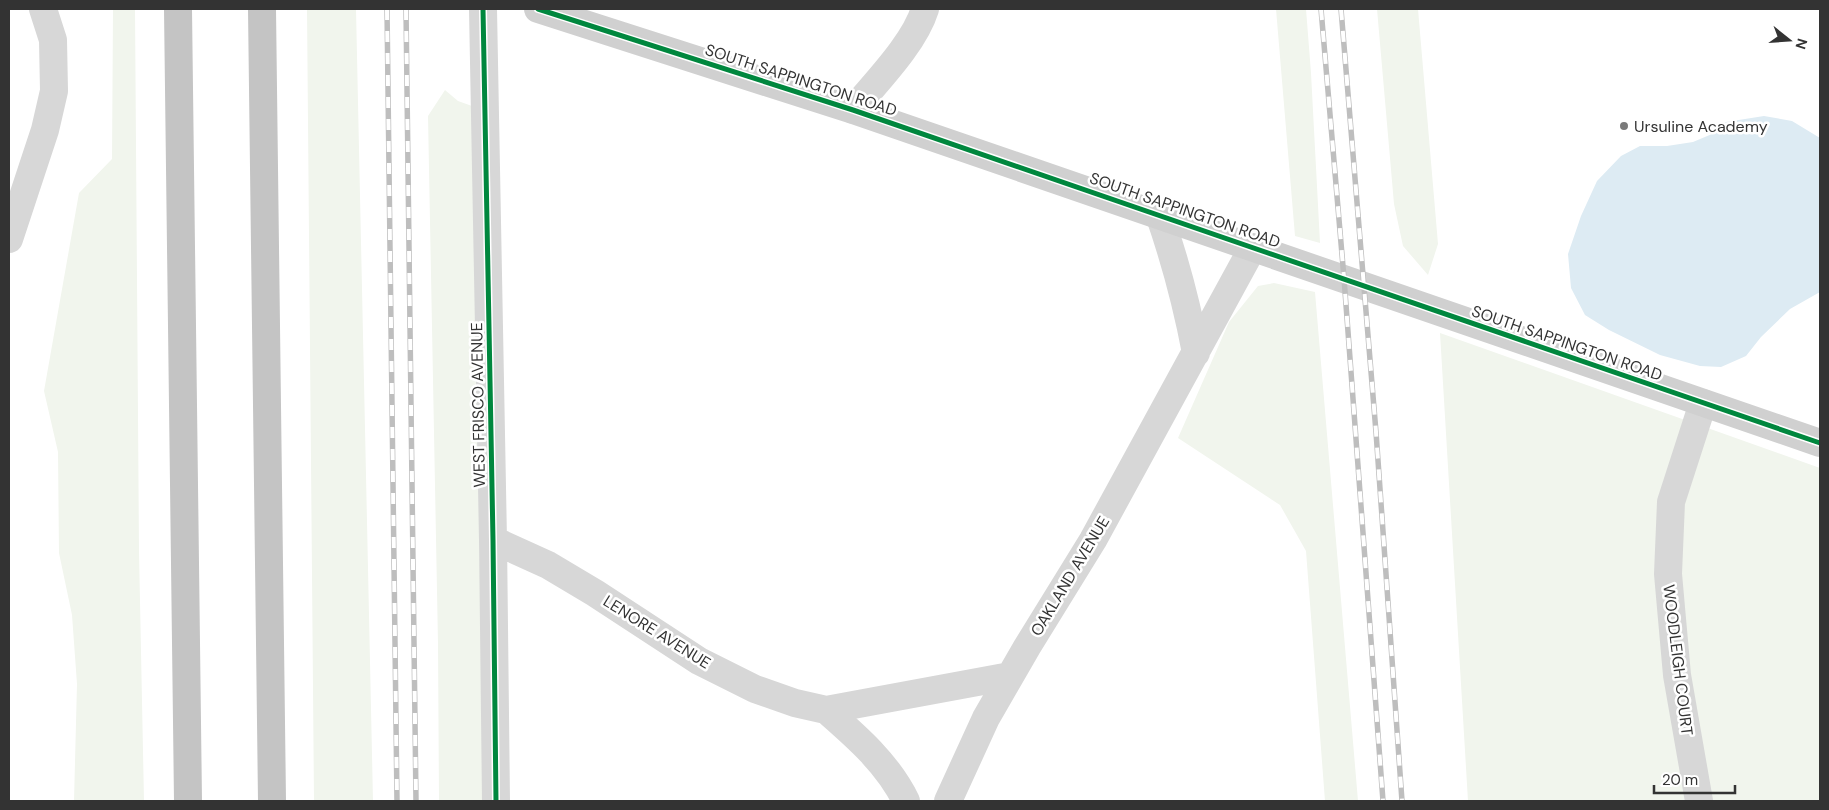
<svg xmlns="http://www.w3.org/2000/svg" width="1829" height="810" font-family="'DM Sans',sans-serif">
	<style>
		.green { fill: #f1f5ed }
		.water { fill: #ddebf3 }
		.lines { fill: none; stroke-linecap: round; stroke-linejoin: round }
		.street { stroke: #d7d7d7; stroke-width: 28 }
		.secondary { stroke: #d0d0d0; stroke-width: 28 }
		.highway { stroke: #c4c4c4; stroke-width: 28 }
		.rail-casing { stroke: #bebebe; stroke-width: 5.5 }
		.rail { stroke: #fff; stroke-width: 4; stroke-dasharray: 11; stroke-linecap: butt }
		.cycleway-casing { stroke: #fff; stroke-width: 8 }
		.cycleway { stroke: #00873e; stroke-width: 5 }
		.poi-dot { fill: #7a7a7a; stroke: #fff; stroke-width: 2 }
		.labels { text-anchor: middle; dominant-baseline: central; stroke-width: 5; stroke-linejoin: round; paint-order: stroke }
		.street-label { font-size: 16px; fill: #333; stroke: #fff }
		.poi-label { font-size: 16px; fill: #333; stroke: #fff; text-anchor: start }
	</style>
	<rect width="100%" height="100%" fill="#fff"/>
	<path class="green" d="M113 9H135L139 551 144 801H74L77 684 72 615 59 553 58 452 44 391 79 193 112 159Z
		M307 9H356L373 801H314Z
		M1276 9H1306L1311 73 1320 243 1295 236Z
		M1377 9H1418L1438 244 1428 275 1403 246 1394 204Z
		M445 90 458 101 472 106 484 801H439L438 644 428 116Z
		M1274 283 1315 292 1358 801H1325L1306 551 1280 505 1178 438 1229 322 1258 286Z
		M1440 333 1820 468V801H1468Z"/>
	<path class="water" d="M1764 116 1792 121 1820 138V292L1790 309 1761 337 1746 356 1721 367 1700 366 1660 355 1609 330 1585 315 1571 288 1568 254 1581 216 1597 181 1621 156 1640 146H1667L1693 142 1712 134 1726 122Z"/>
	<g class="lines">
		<path class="street" d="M483 9 493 540 496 801
			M853 110C877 81 914 44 925 9
			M1159 214C1175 260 1187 305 1196 353
			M9 239 45 130 54 91 53 40 43 9
			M493 540 548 565 595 593 699 661 755 689 795 703 826 710 1010 676
			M826 710C857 737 888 764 906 801
			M948 801 986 718 1027 647 1093 540 1253 247
			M1699 801 1677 675 1668 574 1671 502 1703 403"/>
		<path class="secondary" d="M538 9 853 110 1820 443"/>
		<path class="highway" d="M178 9 188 801
			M262 9 272 801"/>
		<g class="rail-casing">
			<path id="rail" d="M387 9 397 801
				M406 9 416 801
				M1321 9 1344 278 1383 801
				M1341 9 1376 432 1402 801"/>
		</g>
		<use href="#rail" class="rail"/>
		<g class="cycleway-casing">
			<path id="cycleway" d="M483 9 493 540 496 801
				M538 9 853 110 1820 443"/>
		</g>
		<use href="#cycleway" class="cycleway"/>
	</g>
	<circle class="poi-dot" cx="1624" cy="126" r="5"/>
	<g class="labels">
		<g class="street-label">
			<text transform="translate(801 80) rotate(18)">SOUTH SAPPINGTON ROAD</text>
			<text transform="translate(1185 210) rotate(19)">SOUTH SAPPINGTON ROAD</text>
			<text transform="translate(1567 343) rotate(19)">SOUTH SAPPINGTON ROAD</text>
			<text transform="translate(478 405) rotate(-91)">WEST FRISCO AVENUE</text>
			<text transform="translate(1070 576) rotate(-59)">OAKLAND AVENUE</text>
			<text transform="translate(657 632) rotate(32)">LENORE AVENUE</text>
			<text transform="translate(1678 660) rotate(83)">WOODLEIGH COURT</text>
		</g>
		<g class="poi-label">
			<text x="1634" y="126">Ursuline Academy</text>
		</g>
	</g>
	<rect width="1829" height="810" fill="none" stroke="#333333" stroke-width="20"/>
	<g transform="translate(1789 40) rotate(107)" stroke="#ffffff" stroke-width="4" paint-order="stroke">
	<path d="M0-4L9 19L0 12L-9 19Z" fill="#333333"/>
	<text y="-8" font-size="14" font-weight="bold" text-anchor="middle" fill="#333333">N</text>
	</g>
	<path d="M1654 785v8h81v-8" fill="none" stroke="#333333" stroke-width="2.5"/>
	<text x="1662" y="785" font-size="15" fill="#333333" stroke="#ffffff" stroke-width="4" paint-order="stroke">20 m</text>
</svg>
